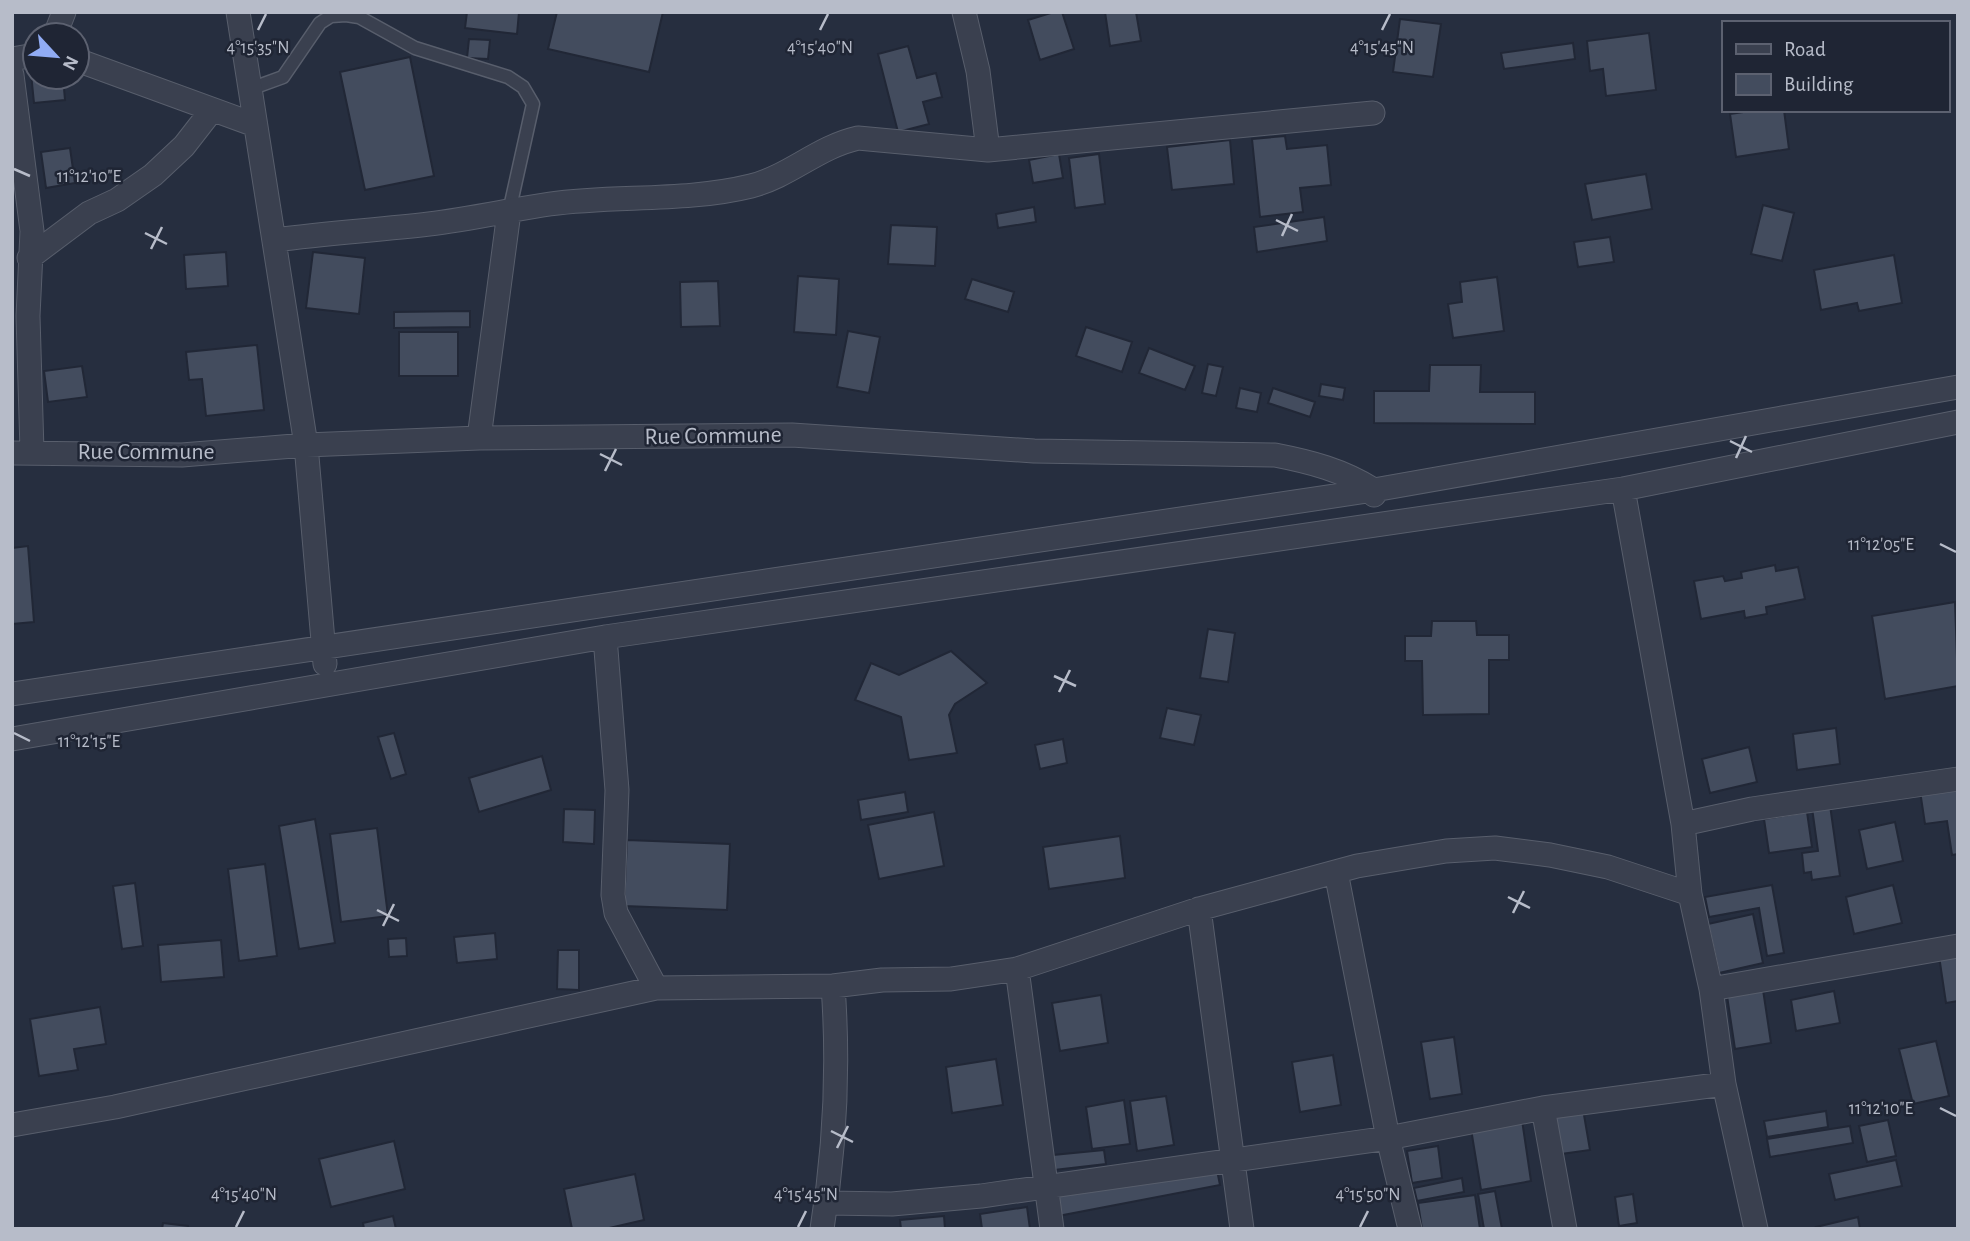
<svg xmlns="http://www.w3.org/2000/svg" width="1970" height="1241" font-family="'Alegreya Sans',sans-serif">
	<style>
		.building { fill: #434c5e; stroke: #212736; stroke-width: 2 }
		.lines { fill: none; stroke-linecap: round; stroke-linejoin: round }
		.lane-casing { stroke: #585e6c; stroke-width: 15 }
		.street-casing { stroke: #585e6c; stroke-width: 25 }
		.lane { stroke: #3a404f; stroke-width: 12 }
		.street { stroke: #3a404f; stroke-width: 23 }
		.ticks { fill: none; stroke: #b7bcc9; stroke-width: 2.5 }
		.labels { text-anchor: middle; dominant-baseline: central; stroke-width: 5; stroke-linejoin: round; paint-order: stroke }
		.street-label { font-size: 24px; fill: #b7bcc9; stroke: #1f2534 }
		.ticks-label { font-size: 18px; text-anchor: middle; fill: #b7bcc9; stroke: #1f2534; stroke-width: 5; stroke-linejoin: round; paint-order: stroke }
	</style>
	<rect width="100%" height="100%" fill="#262e3f"/>
	<path class="building" d="M467 12H519L517 34 465 28Z
		M557 12H663L649 72 548 49Z
		M1054 12H1062L1074 49 1040 60 1028 20Z
		M1105 12H1136L1141 41 1110 46Z
		M1400 19 1441 24 1433 77 1393 72Z
		M1649 33 1656 90 1606 96 1603 69 1590 71 1587 41Z
		M469 39 490 40 488 59 467 58Z
		M1573 43 1575 59 1504 69 1501 53Z
		M908 46 917 78 936 73 942 97 923 102 929 124 898 132 878 54Z
		M410 57 434 176 365 190 340 72Z
		M35 72V77H63L65 100 34 103 31 73Z
		M1757 110H1784L1789 149 1736 157 1730 114Z
		M1285 136 1287 149 1327 145 1331 185 1300 188 1303 212 1260 217 1252 139Z
		M1230 140 1234 184 1172 190 1167 147Z
		M70 148 75 183 46 188 41 152Z
		M1059 154 1063 178 1033 183 1029 160Z
		M1099 154 1105 204 1075 208 1069 158Z
		M1646 174 1652 209 1592 220 1585 184Z
		M1763 205 1794 213 1782 261 1751 254Z
		M1034 207 1036 222 998 228 996 214Z
		M1324 217 1327 241 1257 252 1254 227Z
		M891 225 937 227 935 266 888 264Z
		M1610 237 1614 262 1578 267 1574 242Z
		M226 252 228 286 186 289 184 255Z
		M313 252 365 258 359 314 306 308Z
		M1894 255 1902 303 1859 311 1857 303 1821 310 1814 270Z
		M798 276 839 279 836 335 794 332Z
		M1497 277 1504 331 1453 338 1448 304 1462 302 1460 282Z
		M972 279 1014 292 1008 312 965 299Z
		M718 281 720 326 681 327 680 282Z
		M470 311V327L394 328V312Z
		M1086 327 1132 342 1122 372 1076 356Z
		M848 331 880 337 869 393 837 387Z
		M399 332H458V376H399Z
		M257 345 264 410 206 416 202 379 189 380 186 352Z
		M1149 348 1195 366 1185 390 1139 373Z
		M1208 364 1223 367 1216 396 1202 393Z
		M1430 365H1481L1480 392H1535V424L1374 423V391H1429Z
		M82 366 87 397 48 402 44 371Z
		M1321 384 1345 388 1343 400 1319 396Z
		M1240 388 1261 393 1257 412 1236 408Z
		M1273 388 1315 402 1310 417 1268 403Z
		M28 546 34 622 12 624V548Z
		M1775 565 1776 571 1798 567 1805 599 1766 607 1767 614 1745 618 1744 611 1701 619 1694 581 1723 576 1725 581 1742 578 1741 572Z
		M1955 602 1958 686 1885 699 1872 616Z
		M1432 621H1476L1477 635H1509V660H1489V714L1423 715 1422 661H1405V636H1431Z
		M1208 629 1235 633 1228 682 1200 678Z
		M951 651 987 683 955 704 949 715 957 753 909 760 901 717 855 700 871 663 899 675Z
		M1167 708 1201 715 1194 745 1160 738Z
		M1836 728 1840 764 1797 770 1793 734Z
		M394 733 406 774 391 779 378 737Z
		M1063 739 1067 763 1040 769 1035 745Z
		M1749 747 1757 782 1710 793 1702 759Z
		M542 756 551 790 479 812 469 778Z
		M1958 786V854L1952 855 1947 821 1925 824 1920 791Z
		M905 792 908 812 861 820 858 800Z
		M1830 805 1840 876 1812 880 1811 872 1804 873 1802 853 1818 851 1812 808Z
		M564 809 595 810 594 844 563 842Z
		M934 812 944 866 879 879 868 825Z
		M1807 812 1812 847 1769 853 1764 819Z
		M315 819 335 943 299 949 279 826Z
		M1895 822 1903 861 1867 869 1859 830Z
		M377 828 388 916 341 922 330 834Z
		M1120 836 1125 878 1049 889 1043 847Z
		M627 840 730 844 727 910 624 906Z
		M265 864 277 956 239 961 228 869Z
		M135 883 143 946 122 949 113 886Z
		M1772 885 1784 953 1767 956 1759 908 1709 917 1705 897Z
		M1893 885 1902 923 1854 934 1846 897Z
		M1753 914 1763 963 1719 973 1708 924Z
		M495 933 497 959 457 963 454 937Z
		M406 938 407 956 389 957 388 939Z
		M221 940 224 977 161 982 158 945Z
		M558 950H579V990L557 989Z
		M1958 953V1001L1946 1003 1939 956Z
		M1762 983 1771 1043 1735 1049 1726 989Z
		M1834 991 1840 1023 1796 1031 1791 1000Z
		M1101 995 1108 1043 1060 1051 1052 1003Z
		M100 1007 106 1044 74 1049 78 1070 39 1076 30 1019Z
		M1454 1037 1462 1094 1430 1099 1421 1042Z
		M1936 1041 1949 1096 1913 1104 1899 1049Z
		M1333 1055 1341 1105 1300 1112 1292 1062Z
		M996 1059 1003 1105 952 1113 946 1067Z
		M1166 1096 1174 1145 1137 1151 1130 1101Z
		M1124 1100 1130 1144 1092 1149 1086 1107Z
		M1583 1109 1590 1150 1561 1154 1555 1114Z
		M1826 1111 1828 1127 1767 1137 1764 1121Z
		M1522 1120 1531 1181 1481 1190 1471 1129Z
		M1888 1120 1896 1156 1867 1162 1859 1126Z
		M1850 1126 1853 1143 1770 1157 1767 1139Z
		M394 1141 405 1189 331 1207 319 1159Z
		M1438 1146 1442 1178 1412 1183 1407 1151Z
		M1104 1150 1106 1164 1054 1170 1053 1155Z
		M1896 1160 1902 1186 1835 1200 1829 1174Z
		M1216 1165 1220 1185 1058 1216 1054 1196Z
		M635 1174 644 1220 605 1229H572L564 1189Z
		M1462 1178 1464 1192 1417 1201 1414 1188Z
		M1495 1191 1502 1229H1484L1478 1194Z
		M1633 1194 1637 1223 1619 1226 1615 1197Z
		M1475 1195 1480 1229H1422L1418 1203Z
		M1027 1207 1030 1229H982L980 1214Z
		M393 1216 396 1229H364L363 1223Z
		M944 1216 945 1229H901L900 1220Z
		M1858 1217 1860 1229H1817L1816 1227Z
		M163 1223 188 1226V1229H162Z"/>
	<g class="lines">
		<g class="lane-casing">
			<path id="lane" d="M250 89 283 77 320 23 331 16 346 15 359 17 415 48 508 77 523 87 533 104 509 212"/>
		</g>
		<g class="street-casing">
			<path id="street" d="M238 12 306 445 325 664
				M964 12 978 71 988 150
				M55 35 64 12
				M12 59 35 55
				M77 60 255 125
				M12 75 32 231 28 316 32 451
				M275 240C327 233 378 230 429 224 470 219 510 210 550 204 617 195 686 202 751 186 790 176 818 147 858 138L988 150 1373 113
				M29 258 89 213 117 200 153 175 184 146 212 110
				M479 438 509 212
				M12 453 182 455 306 445 479 438 792 435 1034 451 1275 455C1311 462 1342 470 1374 490V495
				M1623 489 1683 824 1690 894
				M605 637 617 790 613 895 616 913 656 988
				M12 694 1374 490 1958 387
				M12 739 605 637 1623 489 1958 422
				M1683 824 1752 809 1958 779
				M1336 872 1388 1138 1410 1229
				M1199 909 1242 1229
				M1017 969 1052 1229
				M1711 989 1958 946
				M1543 1108 1565 1229
				M12 1125 115 1107 656 988 833 986 882 980 951 979 1017 969 1199 909 1357 866 1446 851 1495 848 1550 855 1608 867 1690 894 1711 989 1724 1084 1756 1229
				M827 1203 892 1204 981 1196 1388 1138 1543 1108 1724 1084
				M822 1229C835 1148 839 1067 833 986"/>
		</g>
		<use href="#lane" class="lane"/>
		<use href="#street" class="street"/>
	</g>
	<path class="ticks" d="M258 30 266 14M820 30 828 14M1382 30 1390 14M14 169 30 176M1276 220 1298 231M145 233 167 244M1282 236 1292 214M151 249 162 227M1730 441 1752 452M600 454 622 465M1736 458 1746 436M605 471 616 449M1940 544 1956 552M1054 676 1076 686M1059 692 1070 670M14 733 30 741M1508 897 1530 908M377 910 399 921M1513 913 1524 891M383 926 394 904M1940 1108 1956 1116M831 1131 853 1142M837 1148 848 1126M236 1227 244 1211M798 1227 806 1211M1360 1227 1368 1211"/>
	<g class="labels">
		<g class="street-label">
			<text transform="translate(713 436) rotate(-1)">Rue Commune</text>
			<text x="146" y="452">Rue Commune</text>
		</g>
	</g>
	<g class="ticks-label">
		<text x="1382" y="53">4°15'45"N</text>
		<text x="258" y="53">4°15'35"N</text>
		<text x="820" y="53">4°15'40"N</text>
		<text x="89" y="182">11°12'10"E</text>
		<text x="1881" y="550">11°12'05"E</text>
		<text x="89" y="747">11°12'15"E</text>
		<text x="1881" y="1114">11°12'10"E</text>
		<text x="244" y="1200">4°15'40"N</text>
		<text x="806" y="1200">4°15'45"N</text>
		<text x="1368" y="1200">4°15'50"N</text>
	</g>
	<rect width="1970" height="1241" fill="none" stroke="#b7bcc9" stroke-width="28"/>
	<rect x="1722" y="21" width="228" height="91" fill="#1f2534" stroke="#5c6170" stroke-width="2"/>
	<rect x="1736" y="44" width="35" height="10" fill="#3a404f" stroke="#5c6170" stroke-width="2"/>
	<text x="1784" y="56" font-size="21" fill="#b7bcc9">Road</text>
	<rect x="1736" y="74" width="35" height="21" fill="#434c5e" stroke="#5c6170" stroke-width="2"/>
	<text x="1784" y="91" font-size="21" fill="#b7bcc9">Building</text>
	<g transform="translate(56 56) rotate(116)"><circle r="33" fill="#1f2534" stroke="#5c6170" stroke-width="2"/>
	<path d="M0-5L12 26L0 18L-12 26Z" fill="#91acf4"/>
	<text y="-10" font-size="19" font-weight="bold" text-anchor="middle" fill="#b7bcc9">N</text>
	</g>
</svg>
